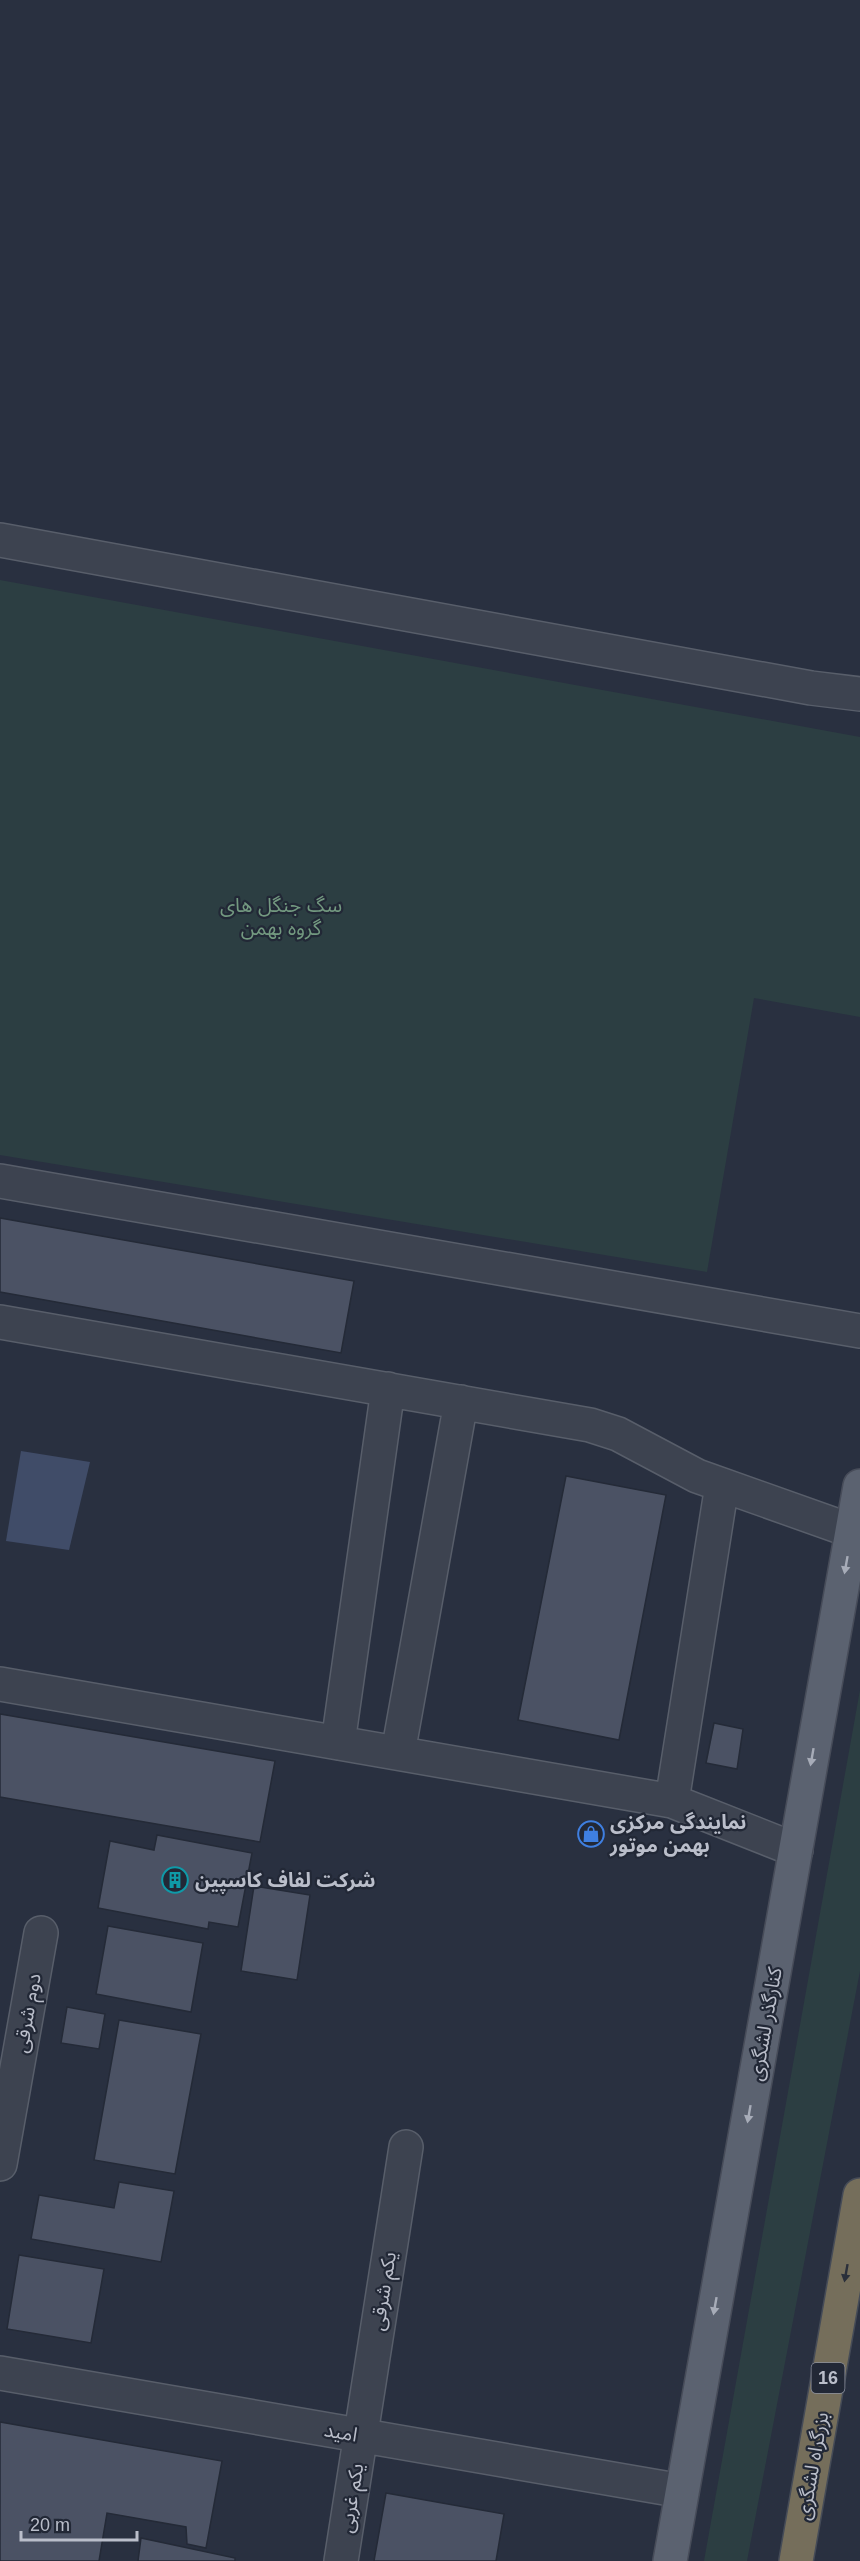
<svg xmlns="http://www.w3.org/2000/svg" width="860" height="2561" font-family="Helvetica,'Noto Sans Arabic',sans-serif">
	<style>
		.green { fill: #2c3e42 }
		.water { fill: #404c68 }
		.building { fill: #4b5264; stroke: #242a37; stroke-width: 1.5 }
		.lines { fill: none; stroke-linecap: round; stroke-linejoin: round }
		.minor-casing { stroke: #585e6a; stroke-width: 36 }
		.major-casing { stroke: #474c59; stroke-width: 36 }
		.highway-casing { stroke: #454b57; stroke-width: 36 }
		.minor { stroke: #3d4350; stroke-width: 33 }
		.major { stroke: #5b6270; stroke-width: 33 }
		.highway { stroke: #756e5b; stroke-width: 33 }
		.oneway { fill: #a7acb8 }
		.oneway2 { fill: #2a2f3a }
		.labels { text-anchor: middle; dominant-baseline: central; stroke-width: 4.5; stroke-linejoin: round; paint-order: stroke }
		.shield { fill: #222836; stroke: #8c919e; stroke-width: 1.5 }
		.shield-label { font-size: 18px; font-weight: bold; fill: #babeca }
		.park-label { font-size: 20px; fill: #739980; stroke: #222836 }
		.poi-label { font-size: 20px; font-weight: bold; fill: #babeca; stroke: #222836; text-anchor: start }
		.street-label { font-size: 20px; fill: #babeca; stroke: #222836 }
	</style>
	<rect width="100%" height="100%" fill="#293040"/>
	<path class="green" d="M0 580 860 737V1017L754 998 707 1272 0 1155Z
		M860 1690V1971L747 2561H704Z"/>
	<path class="water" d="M21 1451 90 1462 69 1550 6 1541Z"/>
	<path class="building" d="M0 1218 354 1281 341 1353 0 1292Z
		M566 1476 666 1495 619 1740 518 1720Z
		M0 1714 275 1761 260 1842 0 1797Z
		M714 1723 743 1729 737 1769 706 1763Z
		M157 1835 252 1853 238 1927 209 1922 208 1929 98 1908 110 1841 154 1850Z
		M254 1886 310 1895 297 1980 241 1971Z
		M108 1926 203 1943 191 2012 96 1994Z
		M67 2007 105 2014 99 2049 61 2043Z
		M119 2020 201 2034 175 2174 94 2160Z
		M119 2182 174 2191 161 2262 31 2239 39 2195 114 2208Z
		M19 2255 104 2269 91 2343 7 2329Z
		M0 2422 222 2461 206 2548 187 2544 186 2527 107 2513 99 2561H0Z
		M386 2493 504 2514 496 2561H374Z
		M141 2538 235 2558V2561H138Z"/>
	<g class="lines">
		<g class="minor-casing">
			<path id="minor" d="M0 540 811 688 860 694
				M0 1181 860 1331
				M0 1322 590 1425 618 1434 697 1476 852 1531
				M0 1684 672 1801 796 1850
				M338 1743 388 1389
				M398 1753 461 1402
				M672 1801 722 1485
				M0 2164 41 1933
				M0 2373 682 2491
				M341 2561 406 2147"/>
		</g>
		<g class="major-casing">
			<path id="major" d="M670 2561 860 1486"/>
		</g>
		<g class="highway-casing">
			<path id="highway" d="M796 2561 860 2195"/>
		</g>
		<use href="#minor" class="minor"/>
		<use href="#major" class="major"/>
		<use href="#highway" class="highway"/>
	</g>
	<defs><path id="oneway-solid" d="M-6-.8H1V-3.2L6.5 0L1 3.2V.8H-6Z" transform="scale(1.5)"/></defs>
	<g class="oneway">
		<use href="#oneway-solid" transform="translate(846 1565) rotate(100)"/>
		<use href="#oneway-solid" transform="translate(812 1757) rotate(100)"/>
		<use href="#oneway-solid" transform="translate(749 2114) rotate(100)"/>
		<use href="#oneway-solid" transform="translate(715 2306) rotate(100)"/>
	</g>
	<use class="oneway2" href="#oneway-solid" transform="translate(846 2273) rotate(100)"/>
	<defs>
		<g id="shop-ring" transform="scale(1.35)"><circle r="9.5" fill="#222836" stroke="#3f7fe0" stroke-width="1.5"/><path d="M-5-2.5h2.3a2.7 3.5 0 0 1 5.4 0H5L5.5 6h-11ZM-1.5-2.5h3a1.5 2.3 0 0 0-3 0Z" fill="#3f7fe0"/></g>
		<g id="building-ring" transform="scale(1.35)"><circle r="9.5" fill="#222836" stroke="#0f9aa8" stroke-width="1.5"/><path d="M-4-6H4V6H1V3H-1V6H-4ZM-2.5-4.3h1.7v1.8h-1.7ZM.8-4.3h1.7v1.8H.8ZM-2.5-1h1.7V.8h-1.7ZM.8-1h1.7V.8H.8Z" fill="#0f9aa8"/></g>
	</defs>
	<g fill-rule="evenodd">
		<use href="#shop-ring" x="591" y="1834"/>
		<use href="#building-ring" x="175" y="1880"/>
	</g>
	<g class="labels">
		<rect class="shield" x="811.5" y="2363" width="33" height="30" rx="4.5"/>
		<g class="shield-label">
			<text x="828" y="2378">16</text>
		</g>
		<g class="park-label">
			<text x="281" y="905">سگ جنگل های<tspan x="281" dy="23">گروه بهمن</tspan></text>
		</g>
		<g class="poi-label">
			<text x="610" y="1822">نمایندگی مرکزی<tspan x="610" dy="23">بهمن موتور</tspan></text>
			<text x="195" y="1880">شرکت لفاف کاسپین</text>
		</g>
		<g class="street-label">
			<text transform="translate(27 2013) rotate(-80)">دوم شرقی</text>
			<text transform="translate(765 2024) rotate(-80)">کنارگذر لشگری</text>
			<text transform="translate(383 2291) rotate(-81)">یکم شرقی</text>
			<text transform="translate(341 2432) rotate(10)">امید</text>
			<text transform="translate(812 2466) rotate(-80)">بزرگراه لشگری</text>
			<text transform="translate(351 2498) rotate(-81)">یکم غربی</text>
		</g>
	</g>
	<path d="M21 2531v9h116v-9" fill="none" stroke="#babeca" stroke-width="3"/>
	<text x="30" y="2531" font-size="18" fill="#babeca" stroke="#222836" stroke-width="4.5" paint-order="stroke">20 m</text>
</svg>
